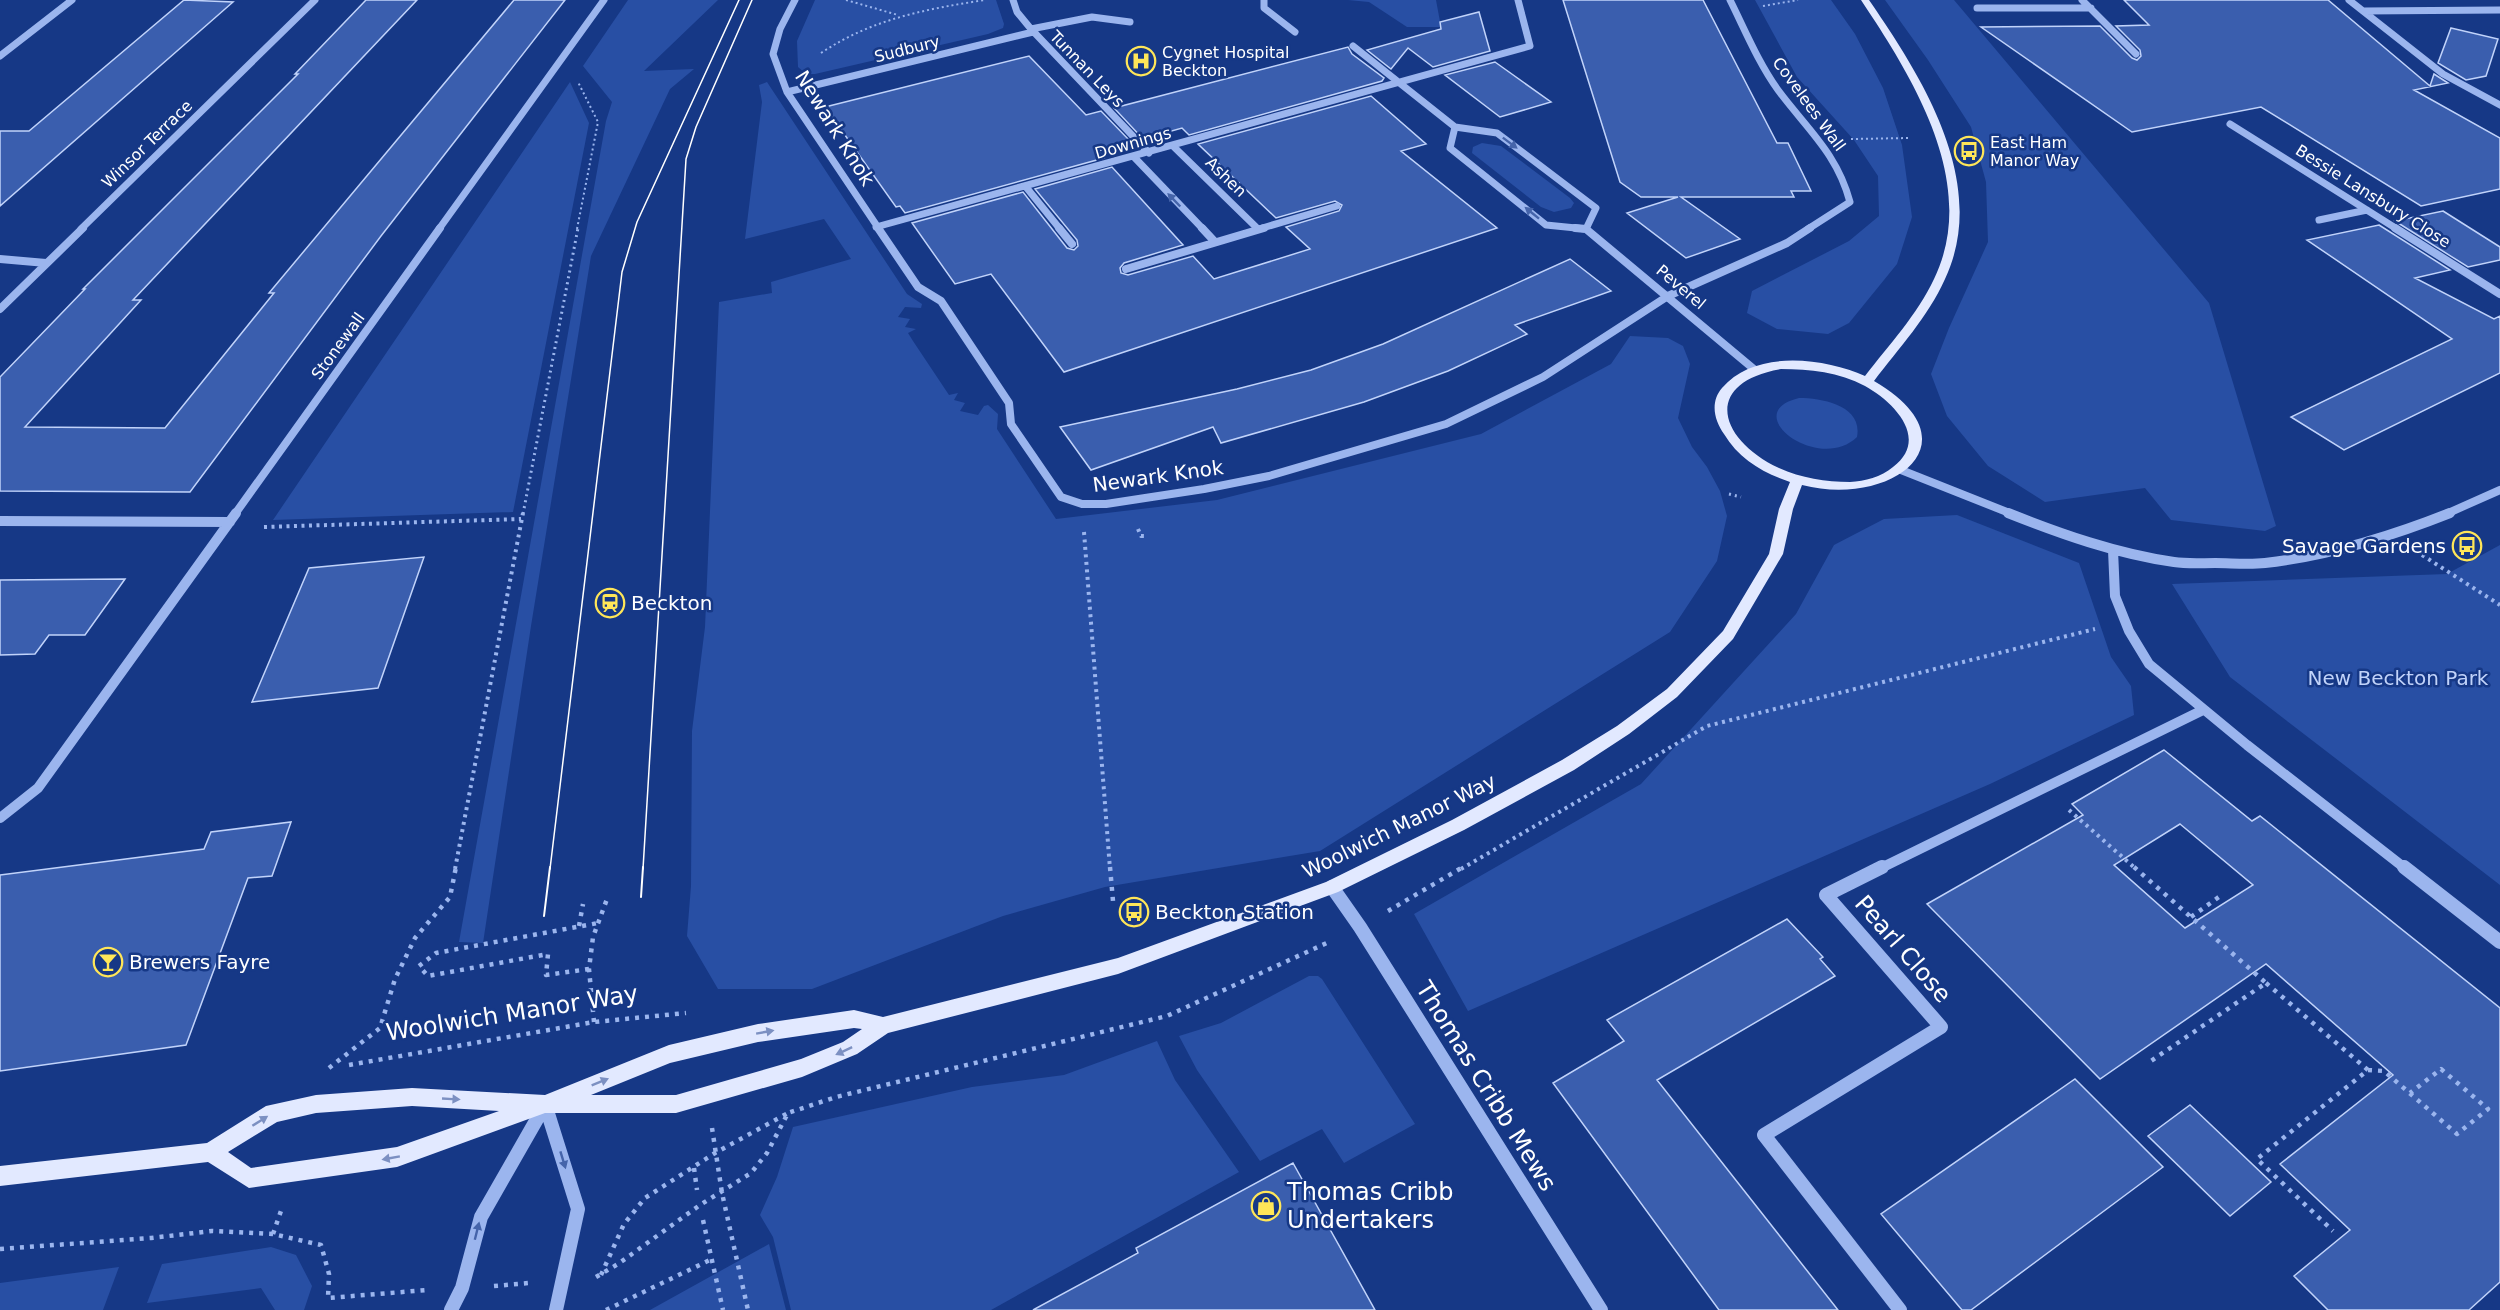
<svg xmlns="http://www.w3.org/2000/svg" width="2500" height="1310" font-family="'DejaVu Sans',sans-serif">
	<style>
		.green { fill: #284fa4 }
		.building { fill: #3a5eae; stroke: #c1d3fa; stroke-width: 1.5; fill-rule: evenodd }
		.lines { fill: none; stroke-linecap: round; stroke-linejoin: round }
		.path-far3 { stroke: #9bb5ee; stroke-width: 2; stroke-dasharray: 2 3; stroke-linecap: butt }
		.path-far2 { stroke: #9bb5ee; stroke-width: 3; stroke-dasharray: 2 4; stroke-linecap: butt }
		.path-far1 { stroke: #9bb5ee; stroke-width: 4; stroke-dasharray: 3 4.5; stroke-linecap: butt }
		.path { stroke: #9bb5ee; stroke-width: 4.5; stroke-dasharray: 4 6; stroke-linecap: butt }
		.minor-far3 { stroke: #9bb5ee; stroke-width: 7 }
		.minor-far2 { stroke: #9bb5ee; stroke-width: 8 }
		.minor-far1 { stroke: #9bb5ee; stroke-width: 10 }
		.minor { stroke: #9bb5ee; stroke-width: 14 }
		.major { fill: #e2e9ff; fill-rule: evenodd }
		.tram-far1 { stroke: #fff; stroke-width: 1.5 }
		.tram { stroke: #fff; stroke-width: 2 }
		.oneway { fill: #4564aa }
		.oneway2 { fill: #7c90c2 }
		.labels { text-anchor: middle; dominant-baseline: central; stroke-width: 5; stroke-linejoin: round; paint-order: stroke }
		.far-street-label { font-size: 16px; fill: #fff; stroke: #163886 }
		.far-poi-label { font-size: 16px; fill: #fff; stroke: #163886; text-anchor: start }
		.street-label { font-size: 20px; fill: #fff; stroke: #163886 }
		.poi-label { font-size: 20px; fill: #fff; stroke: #163886; text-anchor: start }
		.park-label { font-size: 20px; fill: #c1d3fa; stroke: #163886 }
		.near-street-label { font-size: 24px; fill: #fff; stroke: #163886 }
		.near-poi-label { font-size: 24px; fill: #fff; stroke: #163886; text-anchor: start }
	</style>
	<rect width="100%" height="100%" fill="#163886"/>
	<path class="green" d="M628 0H718L644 71 694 69 670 89 591 256 531 626 483 943 459 942 606 121 612 102 583 66Z
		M815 0H996L1004 24 1003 28 988 34 815 74H806L798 67 797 41Z
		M1348 0H1436L1441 27H1407L1369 2Z
		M1755 0H1831L1855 34 1883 88 1902 145 1912 217 1897 264 1849 323 1828 334 1777 329 1747 313 1752 291 1849 241 1879 216 1878 176 1854 140 1797 77Z
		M1885 0H1954L2209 303 2276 526 2265 531 2171 520 2145 488 2045 502 1988 466 1947 416 1931 374 1949 328 1988 242 1986 182 1971 127 1928 60Z
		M570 82 589 123 513 512 273 520Z
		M767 82 907 294 922 304 921 308 905 307 898 317 910 319 905 327 916 329 908 333 913 341 949 395 958 393 954 400 965 403 960 411 978 415 984 406 988 405 998 414 997 429 1056 519 1217 500 1481 434 1611 364 1630 336 1668 338 1683 346 1690 364 1678 418 1692 447 1707 467 1720 491 1727 516 1717 561 1670 632 1320 851 1105 887 1003 916 812 989H718L687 936 691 886 692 731 705 627 719 302 772 293 771 282 851 259 824 219 745 239 762 102 759 85Z
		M1482 143 1501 146 1570 198 1574 203 1571 208 1554 212 1541 207 1472 153 1473 147Z
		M1799 398C1823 398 1863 406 1857 437 1819 474 1737 413 1799 398Z
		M1957 515 2079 563 2111 657 2131 686 2134 715 1990 784 1468 1011 1414 914 1641 784 1796 614 1834 545 1884 519Z
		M2500 545V885L2230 677 2172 584 2447 574Z
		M1309 976H1318L1322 979 1415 1124 1344 1163 1322 1129 1260 1161 1197 1070 1179 1036 1221 1023Z
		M1157 1041 1175 1080 1239 1172 991 1310H791L773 1237 760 1215 777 1177 793 1127 972 1087 1064 1075Z
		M769 1244 786 1310H650Z
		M271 1247 296 1255 312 1286 304 1310H275L261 1288 147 1303 162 1264Z
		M119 1267 103 1310H0V1283Z"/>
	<path class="building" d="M184 0 233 2 0 206V131H29Z
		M366 0H417L133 300H141L25 427 165 428 274 293H269L514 0H565L381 236 190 492 0 491V377L85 289H83L298 74H295Z
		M1563 0H1703L1777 143H1788L1811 191H1791L1794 197H1681L1740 239 1686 258 1627 213 1678 197H1641L1620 182Z
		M2124 0H2328L2430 86 2434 74 2448 83 2414 90 2500 138V189L2421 206 2261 107 2132 132 1981 27 2100 26 2132 58 2137 60 2141 56 2140 50 2116 26 2149 25Z
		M1479 12 1490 51 1433 67 1408 48 1391 69 1367 50 1441 29 1440 22Z
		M2451 28 2498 39 2486 76 2466 80 2438 63Z
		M1348 47 1352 54 1384 78 1382 81 1189 135 1182 128 1143 139 1114 108Z
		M1029 56 1086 115 1101 111 1131 142 1098 151 1104 158 905 213 900 206 896 207 825 107Z
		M1495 62 1551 102 1500 117 1445 75Z
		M1371 96 1426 144 1401 151 1497 228 1064 372 991 274 955 284 912 223 1023 192 1067 248 1074 250 1078 246 1077 240 1035 189 1112 167 1183 245 1124 263 1120 268 1121 273 1128 275 1193 256 1214 279 1310 249 1286 227 1339 211 1342 205 1335 201 1276 218 1198 144Z
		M2443 211 2500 247V260L2468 267 2395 221Z
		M2379 225 2450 270 2415 278 2494 319 2500 316V373L2344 450 2291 417 2452 339 2307 240Z
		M1570 259 1611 291 1515 325 1527 334 1448 371 1364 402 1221 443 1213 427 1091 470 1060 427 1237 389 1311 370 1383 344Z
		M424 557 378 688 252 702 309 568Z
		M125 579 85 635H49L35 654 0 655V580Z
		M2164 750 2252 821 2260 816 2500 1008V1282L2469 1310H2328L2294 1276 2350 1230 2280 1164 2393 1075 2266 964 2100 1079 1927 904 2083 815 2072 804ZM2180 824 2253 885 2185 928 2114 865Z
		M291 822 272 876 248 878 186 1045 0 1071V875L204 849 211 832Z
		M1787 919 1823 957 1820 959 1835 976 1657 1080 1838 1310H1719L1553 1083 1624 1041 1607 1020Z
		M2075 1079 2163 1167 1971 1310H1962L1881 1214Z
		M2190 1105 2271 1182 2230 1216 2148 1136Z
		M1293 1163 1375 1310H1033L1138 1253 1136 1248Z"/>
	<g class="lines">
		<path class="path-far3" d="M846 0 898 15
			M1763 6 1798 0
			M821 53C872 19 926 9 985 0
			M1851 139 1910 138
			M577 229 598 122 578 82"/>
		<path class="path-far2" d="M1729 494 1741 497
			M523 514 578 228"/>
		<path class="path-far1" d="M264 527 521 519
			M1138 529 1141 536H1145
			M1084 532 1110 869
			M2422 555 2500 605
			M2069 810 2136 869
			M455 869 523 513
			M1461 869 1707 726 2095 629"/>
		<path class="path" d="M1110 867 1113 901
			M2134 867 2266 983 2148 1063
			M1388 911 1463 867
			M2191 917 2223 894
			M579 926 583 904
			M589 969 546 975 548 954 428 976 419 966 436 953 598 923
			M2266 983 2368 1070 2257 1159 2333 1231
			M594 1022 589 969 593 937 607 899
			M349 1065 594 1022 686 1013
			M329 1068 380 1028 395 979 415 938 450 897 456 867
			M2368 1070 2384 1071 2457 1134 2488 1109 2441 1069 2410 1093
			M712 1128 722 1193 748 1310
			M694 1168 697 1190
			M703 1220 723 1310
			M273 1234 282 1208
			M0 1249 151 1238 212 1231 273 1234 321 1245 329 1274 328 1298 427 1290
			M601 1275 624 1224 645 1198 715 1153 788 1113
			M596 1277 618 1264 700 1205 751 1173 767 1153 788 1113 836 1097 1167 1016 1331 941
			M494 1286 529 1283
			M606 1310 712 1259"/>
		<path class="minor-far3" d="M795 0 780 29 773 54 787 92 879 229
			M1013 0 1017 12 1031 29 1149 153
			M1264 0V8L1295 32
			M1730 0C1745 30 1758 62 1778 90 1807 129 1837 153 1850 202L1808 229
			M2082 0 2136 54
			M2349 0 2443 74 2500 105
			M1977 8H2091
			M2363 11 2500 10
			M1031 29 1092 17 1130 22
			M1353 46 1455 127 1497 133 1596 208 1586 229
			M0 56 72 0
			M787 92 1033 32
			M2230 124 2397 229
			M1455 127 1450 148 1546 225 1586 229
			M1173 146 1258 229
			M1134 157 1203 229
			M1026 187 1060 229
			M2319 220 2367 210
			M876 227 1530 46 1518 0
			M81 229 315 0
			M439 229 604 0
			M1259 229 1337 206"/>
		<path class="minor-far2" d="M878 228 918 287 941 301 1009 403 1011 424 1061 497 1082 504H1106L1204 489 1269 476 1446 424 1543 377 1668 296 1787 243 1810 228
			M1059 228 1072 244
			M1202 228 1215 242
			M1575 228 1586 229 1755 370
			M2395 228 2500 294
			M0 259 46 263
			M1126 269 1264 228
			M0 309 83 228
			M1901 470 2012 514
			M235 514 440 228
			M2446 514 2500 490"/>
		<path class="minor-far1" d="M2008 513C2061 534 2117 554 2174 562 2187 564 2201 563 2215 563 2231 563 2248 565 2265 563 2328 556 2392 536 2450 513
			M0 521 230 522
			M2113 550 2115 596 2129 631 2149 664 2247 745 2406 869
			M0 818 38 788 236 513
			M1879 869 2203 710"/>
		<path class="minor" d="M1882 867 1826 895 1941 1027 1764 1135 1900 1310
			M2404 867 2500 942
			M1332 887 1360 927 1601 1310
			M545 1104 578 1209 556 1310
			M451 1310 462 1288 481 1217 545 1105"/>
		<path class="major" d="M1861 0H1869C1922 77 1990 183 1945 279 1928 317 1899 348 1874 381 1980 443 1890 508 1802 485L1793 509 1783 554 1733 639 1677 697 1629 734 1574 770 1464 830 1338 892 1118 974 888 1033 857 1054 802 1077 676 1113H545L397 1167 249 1188 208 1162 0 1186V1166L207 1143 266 1106 316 1095 412 1088 545 1095 669 1045 758 1024 854 1010 883 1017 1118 958 1326 882 1452 820 1562 760 1617 726 1667 689 1723 631 1769 554 1779 509 1790 482C1763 473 1739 459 1724 434 1714 420 1710 402 1722 388 1755 349 1824 358 1865 376 1889 345 1917 315 1934 279 1980 184 1913 78 1861 0ZM1781 369C1810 369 1839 372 1865 386 1894 402 1930 439 1893 467 1881 477 1865 481 1850 482 1826 482 1801 478 1779 468 1719 440 1701 383 1781 369ZM854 1028 862 1029 843 1042 801 1059 676 1095H591L670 1063 758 1042ZM412 1106 499 1111 397 1147 251 1168 228 1152 277 1122 316 1113Z"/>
		<path class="tram-far1" d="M550 869 622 272 637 222 739 0
			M643 869 686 159 696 127 752 0"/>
		<path class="tram" d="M641 897 643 867
			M544 916 550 867"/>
	</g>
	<defs><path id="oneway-solid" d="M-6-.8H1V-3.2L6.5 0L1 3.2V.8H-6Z" transform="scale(1.5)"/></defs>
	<g class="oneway">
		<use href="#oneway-solid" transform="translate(1510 143) rotate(37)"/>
		<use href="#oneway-solid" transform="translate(1174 200) rotate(-134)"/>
		<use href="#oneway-solid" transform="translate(1532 213) rotate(-141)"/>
		<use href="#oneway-solid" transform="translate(563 1160) rotate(73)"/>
		<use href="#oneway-solid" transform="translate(477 1231) rotate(-76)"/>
	</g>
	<g class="oneway2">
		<use href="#oneway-solid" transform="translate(765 1032) rotate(-10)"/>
		<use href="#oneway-solid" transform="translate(844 1051) rotate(155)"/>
		<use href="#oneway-solid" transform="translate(600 1082) rotate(-22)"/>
		<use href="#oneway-solid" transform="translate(451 1099) rotate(3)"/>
		<use href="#oneway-solid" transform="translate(260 1121) rotate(-32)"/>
		<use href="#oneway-solid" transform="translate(391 1158) rotate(170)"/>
	</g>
	<defs>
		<g id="hospital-ring" transform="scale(1.5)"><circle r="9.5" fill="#163886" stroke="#ffe658" stroke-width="1.5"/><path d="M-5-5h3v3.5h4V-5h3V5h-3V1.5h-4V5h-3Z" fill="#ffe658"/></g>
		<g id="bus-ring" transform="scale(1.5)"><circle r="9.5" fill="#163886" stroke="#ffe658" stroke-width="1.5"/><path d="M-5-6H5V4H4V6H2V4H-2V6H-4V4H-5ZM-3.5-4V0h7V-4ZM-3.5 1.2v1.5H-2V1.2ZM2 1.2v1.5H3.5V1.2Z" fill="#ffe658"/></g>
		<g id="station-ring" transform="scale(1.5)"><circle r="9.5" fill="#163886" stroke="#ffe658" stroke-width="1.5"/><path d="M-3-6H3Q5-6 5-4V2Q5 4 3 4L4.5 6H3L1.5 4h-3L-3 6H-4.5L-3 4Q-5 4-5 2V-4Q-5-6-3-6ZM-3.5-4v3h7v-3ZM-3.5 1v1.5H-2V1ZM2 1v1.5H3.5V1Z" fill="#ffe658"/></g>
		<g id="bar-ring" transform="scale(1.5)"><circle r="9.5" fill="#163886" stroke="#ffe658" stroke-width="1.5"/><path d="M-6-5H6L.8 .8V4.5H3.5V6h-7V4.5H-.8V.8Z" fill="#ffe658"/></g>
		<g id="shop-ring" transform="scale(1.5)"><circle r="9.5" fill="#163886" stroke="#ffe658" stroke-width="1.5"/><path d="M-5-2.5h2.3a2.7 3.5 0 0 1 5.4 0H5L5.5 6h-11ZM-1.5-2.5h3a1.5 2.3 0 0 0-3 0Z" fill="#ffe658"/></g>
	</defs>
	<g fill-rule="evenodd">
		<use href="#hospital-ring" x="1141" y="61"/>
		<use href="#bus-ring" x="1969" y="151"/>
		<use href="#bus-ring" x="2467" y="546"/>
		<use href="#station-ring" x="610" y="603"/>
		<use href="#bus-ring" x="1134" y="912"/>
		<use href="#bar-ring" x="108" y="962"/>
		<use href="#shop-ring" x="1266" y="1206"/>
	</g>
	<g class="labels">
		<g class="far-street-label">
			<text transform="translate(907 49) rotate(-14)">Sudbury</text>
			<text transform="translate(1087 69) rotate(46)">Tunnan Leys</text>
			<text transform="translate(1809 104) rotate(54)">Covelees Wall</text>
			<text transform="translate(1133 143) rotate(-16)">Downings</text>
			<text transform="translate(147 144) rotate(-44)">Winsor Terrace</text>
			<text transform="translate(1226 177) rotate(44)">Ashen</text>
			<text transform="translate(2373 196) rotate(32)">Bessie Lansbury Close</text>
			<text transform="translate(1681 287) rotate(40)">Peverel</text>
			<text transform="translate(338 346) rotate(-54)">Stonewall</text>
		</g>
		<g class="far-poi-label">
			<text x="1162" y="52">Cygnet Hospital<tspan x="1162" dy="18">Beckton</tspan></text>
			<text x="1990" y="142">East Ham<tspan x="1990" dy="18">Manor Way</tspan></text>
		</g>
		<g class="street-label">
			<text transform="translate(835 128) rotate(58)">Newark Knok</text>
			<text transform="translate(1158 476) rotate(-8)">Newark Knok</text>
			<text transform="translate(1399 826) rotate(-26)">Woolwich Manor Way</text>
		</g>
		<g class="poi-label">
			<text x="2446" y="546" text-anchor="end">Savage Gardens</text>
			<text x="631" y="603">Beckton</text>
			<text x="1155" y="912">Beckton Station</text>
			<text x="129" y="962">Brewers Fayre</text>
		</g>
		<g class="park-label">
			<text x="2398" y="678">New Beckton Park</text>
		</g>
		<g class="near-street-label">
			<text transform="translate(1903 949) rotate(49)">Pearl Close</text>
			<text transform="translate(512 1013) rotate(-9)">Woolwich Manor Way</text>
			<text transform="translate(1486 1086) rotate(58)">Thomas Cribb Mews</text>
		</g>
		<g class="near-poi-label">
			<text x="1287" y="1192">Thomas Cribb<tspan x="1287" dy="28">Undertakers</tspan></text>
		</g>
	</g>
</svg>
